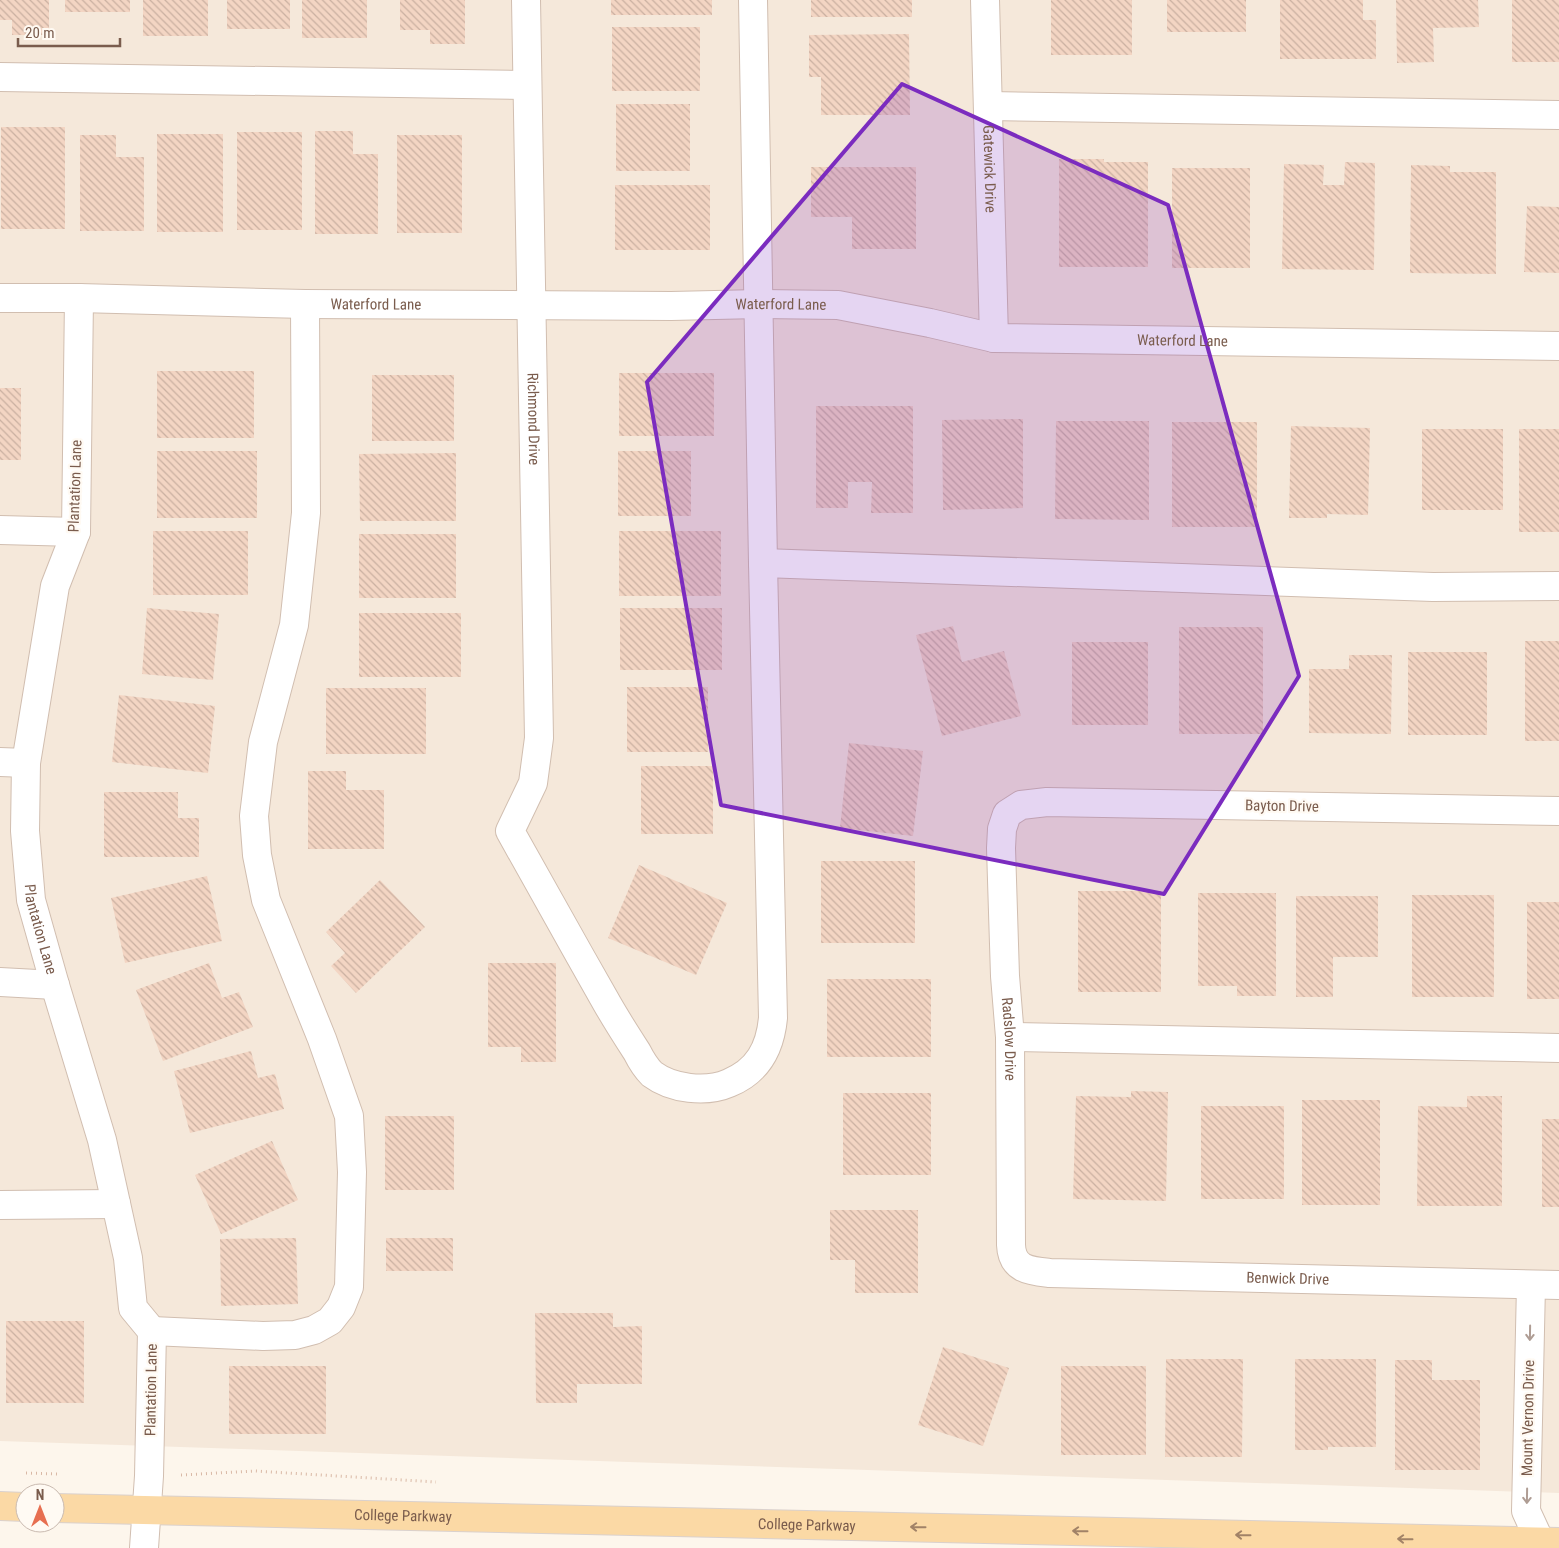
<svg xmlns="http://www.w3.org/2000/svg" width="1559" height="1548" font-family="'Roboto Condensed',sans-serif">
	<style>
		.residential { fill: #f5e8da }
		.building { fill: url(#building-back-hatch) }
		.lines { fill: none; stroke-linecap: round; stroke-linejoin: round }
		.minor-casing { stroke: #d1beb0; stroke-width: 30 }
		.major-casing { stroke: #dad1cd; stroke-width: 30 }
		.path { stroke: #d9b8a5; stroke-width: 3; stroke-dasharray: 1 4; stroke-linecap: butt }
		.minor { stroke: #fff; stroke-width: 28 }
		.major { stroke: #fbd9a5; stroke-width: 28 }
		.oneway { stroke: #af9d94 }
		.oneway2 { stroke: #a18267 }
		.marked { fill: #7b2cbf; fill-opacity: 0.2; stroke: #7b2cbf; stroke-width: 4; stroke-linejoin: round }
		.labels { text-anchor: middle; dominant-baseline: central; stroke-width: 4.5; stroke-linejoin: round; paint-order: stroke }
		.street-label { font-size: 15px; fill: #7a5c4d; stroke: #fffaf3 }
	</style>
	<defs>
		<pattern id="building-back-hatch" width="6" height="6" patternUnits="userSpaceOnUse" patternTransform="scale(1.25)"><rect width="6" height="6" fill="#f3d5c3"/><path d="M-1 5l2 2M0 0l6 6M5-1l2 2" fill="none" stroke="#cab0a1"/></pattern>
	</defs>
	<rect width="100%" height="100%" fill="#fdf6ec"/>
	<path class="residential" d="M0 0H1559V1493L0 1441Z"/>
	<path class="building" d="M0 0H49V35H12V20H0Z
		M65 0H130V12H65Z
		M143 0H208V36H143Z
		M227 0H290V29H227Z
		M302 0H367V38H302Z
		M400 0H465V44H430V30H400Z
		M611 0H712V15H611Z
		M811 0H912V17H811Z
		M1051 0H1132V55H1051Z
		M1167 0H1246V32H1167Z
		M1280 0H1363V20H1376V59H1280Z
		M1396 0H1478L1479 27 1433 28 1434 62 1397 63Z
		M1512 0H1559V62H1512Z
		M612 27H700V91H612Z
		M909 34 910 115H821V77H809V35Z
		M616 104H690V171H616Z
		M1 127H65V229H1Z
		M315 131H353V154H378V234H315Z
		M237 132H302V230H237Z
		M157 134H223V232H157Z
		M80 135H116V157H144V231H80Z
		M397 135H462V233H397Z
		M1059 159H1104V162H1148V267H1059Z
		M1345 162 1375 163 1374 270 1282 269 1284 164 1324 165 1323 185H1344Z
		M1411 165 1450 166V172H1496V274L1410 273Z
		M811 167H916V249H852V217H811Z
		M1172 168H1250V268H1172Z
		M615 185H710V250H615Z
		M1527 206 1559 207V273L1524 272Z
		M157 371H254V438H157Z
		M619 373H714V436H619Z
		M372 375H454V441H372Z
		M0 388H21V460H0Z
		M816 406H913V513H871L872 482H848V508H816Z
		M1023 419V508L943 510 942 420Z
		M1056 421H1149V520L1055 519Z
		M1172 422H1257V527H1172Z
		M1291 426 1370 428 1368 515 1327 514V518H1289Z
		M1422 429H1503V510H1422Z
		M1519 429H1559V532H1519Z
		M157 451H257V518H157Z
		M618 451H691V516H618Z
		M456 453V521H360L359 454Z
		M153 531H248V595H153Z
		M619 531H721V596H619Z
		M359 534H456V598H359Z
		M147 608 219 614 213 680 142 674Z
		M620 608H722V670H620Z
		M359 613H461V677H359Z
		M953 626 962 662 1004 651 1021 716 942 736 916 635Z
		M1179 627H1263V734H1179Z
		M1525 641H1559V741H1525Z
		M1072 642H1148V725H1072Z
		M1408 652H1487V735H1408Z
		M1349 655H1392L1391 734 1309 733V669H1349Z
		M627 687H708V752H627Z
		M326 688H426V754H326Z
		M119 695 215 706 208 773 112 762Z
		M849 743 923 751 913 836 840 828Z
		M641 766H713V834H641Z
		M308 771H346V790H384V849H308Z
		M104 792H178V818H199V857H104Z
		M821 861H915V943H821Z
		M639 865 727 903 696 975 608 938Z
		M207 876 222 941 125 963 111 898Z
		M380 880 425 927 356 993 331 966 345 953 326 932Z
		M1078 891H1161V992H1078Z
		M1198 893H1276V996H1237V986H1198Z
		M1412 895H1494V997H1412Z
		M1296 896H1378V957H1333V997H1296Z
		M1527 902H1559V999H1527Z
		M209 963 222 998 239 992 253 1027 163 1061 136 990Z
		M488 963H556V1062H521V1047H488Z
		M827 979H931V1057H827Z
		M251 1051 258 1078 275 1074 284 1109 190 1133 174 1071Z
		M1131 1091 1168 1092 1166 1201 1073 1199 1076 1096 1131 1097Z
		M843 1093H931V1175H843Z
		M1467 1096H1502V1206H1417L1418 1106 1467 1107Z
		M1302 1100H1380V1205H1302Z
		M1201 1106H1284V1199H1201Z
		M385 1116H454V1190H385Z
		M1542 1119H1559V1207H1542Z
		M272 1141 298 1200 221 1234 195 1175Z
		M830 1210H918V1293H855V1260H830Z
		M296 1238 298 1304 221 1306 220 1239Z
		M386 1238H453V1271H386Z
		M535 1313H613V1327L642 1326V1384H577V1403H536Z
		M6 1321H84V1403H6Z
		M943 1347 1009 1368 983 1446 918 1425Z
		M1166 1359H1243L1242 1457H1165Z
		M1295 1359H1376V1447H1328V1450H1295Z
		M1395 1360H1432V1380H1480V1470H1395Z
		M229 1366H326V1434H229Z
		M1061 1366H1146V1455H1061Z"/>
	<g class="lines">
		<g class="minor-casing">
			<g id="minor">
				<path id="s1" d="M526 0 539 738 533 783 510 831C542 888 573 944 605 1000 615 1018 626 1035 637 1052 641 1060 646 1068 652 1074 672 1089 706 1093 729 1083 758 1071 770 1049 773 1018L763 563 753 0"/>
				<path id="s2" d="M985 0 994 338"/>
				<path d="M0 77 527 85"/>
				<path d="M989 106 1559 115"/>
				<path id="s3" d="M0 298H79L305 304 671 306 759 304 838 305 930 323 994 338 1559 346"/>
				<path id="s4" d="M79 298 76 532 55 586 26 763 25 831 31 900 55 985 102 1140 128 1258 133 1308 152 1331 149 1476 144 1548"/>
				<path d="M0 530 76 532"/>
				<path d="M763 563 1433 587 1559 586"/>
				<path d="M0 762 26 763"/>
				<path id="s5" d="M1559 811 1047 802 1021 805 1007 814 1002 829 1001 848 1005 976 1010 1037 1011 1245C1012 1270 1031 1271 1050 1273L1559 1285"/>
				<path d="M0 982 55 985"/>
				<path d="M1010 1037 1559 1048"/>
				<path d="M0 1205 116 1204"/>
				<path d="M1531 1285 1526 1511 1543 1548"/>
				<path d="M152 1331 263 1336 295 1335 314 1330 330 1321 341 1307 349 1287 352 1172 349 1116 322 1039 266 900 257 855 254 816 263 742 294 625 306 513 305 304"/>
			</g>
		</g>
		<g class="major-casing">
			<g id="major">
				<path d="M0 1506 25 1507"/>
				<path id="s6" d="M55 1508 1559 1542"/>
			</g>
		</g>
		<path class="path" d="M26 1473 57 1474
			M181 1475 255 1471 436 1482"/>
		<use href="#minor" class="minor"/>
		<use href="#major" class="major"/>
	</g>
	<defs><path id="oneway-shaft" d="M-6 0H5M1.5-3L5.5 0L1.5 3" fill="none" stroke-width="1.6" stroke-linecap="round" stroke-linejoin="round" transform="scale(1.25)"/></defs>
	<g class="oneway">
		<use href="#oneway-shaft" transform="translate(1530 1333) rotate(91)"/>
		<use href="#oneway-shaft" transform="translate(1527 1496) rotate(91)"/>
	</g>
	<g class="oneway2">
		<use href="#oneway-shaft" transform="translate(918 1527) rotate(-179)"/>
		<use href="#oneway-shaft" transform="translate(1080 1531) rotate(-179)"/>
		<use href="#oneway-shaft" transform="translate(1243 1535) rotate(-179)"/>
		<use href="#oneway-shaft" transform="translate(1405 1539) rotate(-179)"/>
	</g>
	<path class="marked" d="M902 84 1168 205 1299 676 1164 894 721 805 647 382Z"/>
	<g class="labels">
		<g class="street-label">
			<text stroke="none"><textPath href="#s2" startOffset="169">Gatewick Drive</textPath></text>
			<text stroke="none"><textPath href="#s3" startOffset="376">Waterford Lane</textPath></text>
			<text stroke="none"><textPath href="#s3" startOffset="781">Waterford Lane</textPath></text>
			<text stroke="none"><textPath href="#s3" startOffset="1186">Waterford Lane</textPath></text>
			<text stroke="none"><textPath href="#s1" startOffset="419">Richmond Drive</textPath></text>
			<text transform="translate(75 486) rotate(-88)">Plantation Lane</text>
			<text transform="translate(1282 806) rotate(1)">Bayton Drive</text>
			<text stroke="none"><textPath href="#s4" startOffset="639">Plantation Lane</textPath></text>
			<text stroke="none"><textPath href="#s5" startOffset="781">Radslow Drive</textPath></text>
			<text stroke="none"><textPath href="#s5" startOffset="1279">Benwick Drive</textPath></text>
			<text transform="translate(151 1390) rotate(-89)">Plantation Lane</text>
			<text transform="translate(1528 1418) rotate(-89)">Mount Vernon Drive</text>
			<text stroke="none"><textPath href="#s6" startOffset="348">College Parkway</textPath></text>
			<text stroke="none"><textPath href="#s6" startOffset="752">College Parkway</textPath></text>
		</g>
	</g>
	<g transform="translate(40 1508)"><circle r="24" fill="#fffaf3" stroke="#cabbb1"/>
	<path d="M0-4L9 19L0 12L-9 19Z" fill="#e76f51"/>
	<text y="-8" font-size="14" font-weight="bold" text-anchor="middle" fill="#7a5c4d">N</text>
	</g>
	<path d="M18 38v8h102v-8" fill="none" stroke="#7a5c4d" stroke-width="2.5"/>
	<text x="25" y="38" font-size="15" fill="#7a5c4d" stroke="#fffaf3" stroke-width="4" paint-order="stroke">20 m</text>
</svg>
